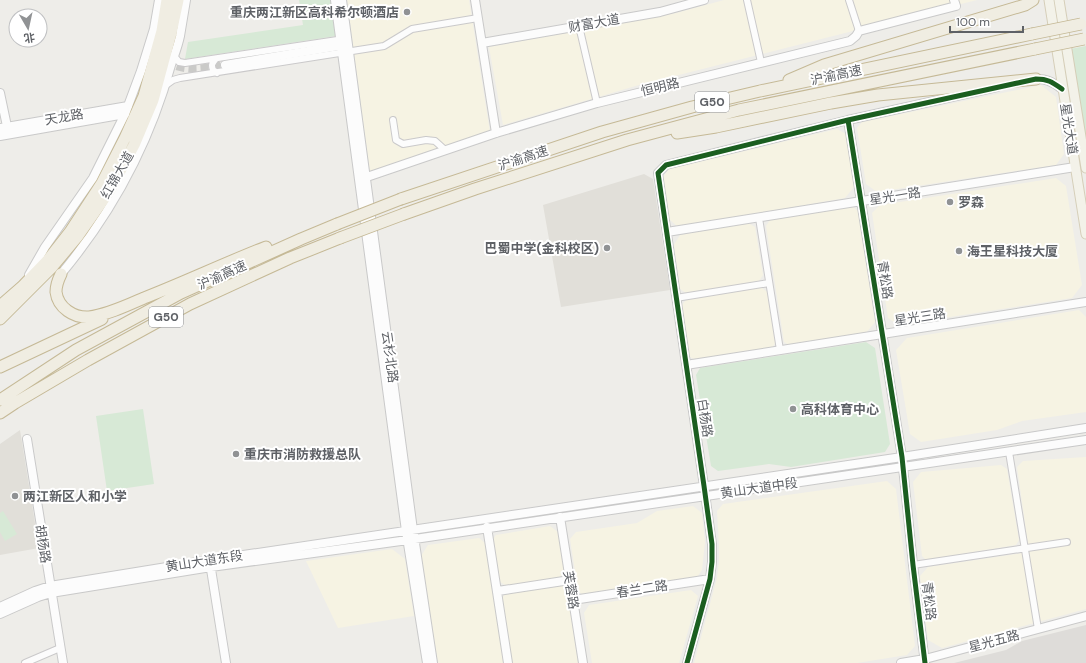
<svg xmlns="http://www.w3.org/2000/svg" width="1086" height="663" font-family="'DM Sans','Noto Sans SC',sans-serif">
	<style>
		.commercial { fill: #f6f3e3 }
		.industrial { fill: #dedcd9 }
		.education { fill: #e1dfd9 }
		.green { fill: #d7e9d6 }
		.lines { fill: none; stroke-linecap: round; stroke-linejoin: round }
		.secondary-tunnel { stroke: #cacac8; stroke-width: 8; stroke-dasharray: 8 4; stroke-linecap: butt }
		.street-casing { stroke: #cac9ca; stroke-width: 8 }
		.secondary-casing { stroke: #c9c9c9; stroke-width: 10 }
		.primary-casing { stroke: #d5ceb8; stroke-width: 11 }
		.highway-casing { stroke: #c5b996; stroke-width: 13 }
		.street { stroke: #fcfcfc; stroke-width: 6 }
		.secondary { stroke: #fcfcfc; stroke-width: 8 }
		.primary { stroke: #f3f2e9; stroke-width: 9 }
		.highway { stroke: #f0ede2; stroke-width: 11 }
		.highway-bridge-casing { stroke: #c5b996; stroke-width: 13; stroke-linecap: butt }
		.highway-bridge { stroke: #f0ede2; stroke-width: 11 }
		.cycleway-casing { stroke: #fff; stroke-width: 8 }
		.cycleway { stroke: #1b5e20; stroke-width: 5 }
		.poi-dot { fill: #909294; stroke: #fff; stroke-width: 1.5 }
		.labels { text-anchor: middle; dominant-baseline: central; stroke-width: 4; stroke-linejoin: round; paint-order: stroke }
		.shield { fill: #fff; stroke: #8e9094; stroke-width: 1 }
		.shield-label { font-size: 12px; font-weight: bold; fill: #5e6166 }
		.poi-label { font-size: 13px; font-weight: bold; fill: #5e6166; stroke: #fff; text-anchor: start }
		.street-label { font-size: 13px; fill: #5e6166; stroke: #fff }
	</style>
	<rect width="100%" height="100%" fill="#eeede9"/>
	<path class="commercial" d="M347 0H469L490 132 370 173Z
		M724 0H977L857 30 639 85 503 125 489 47 676 13Z
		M1041 85 1056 97 1064 154 1056 165 877 192 866 184 857 128 862 122Z
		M837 129 846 134 854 187 845 198 678 227 669 219 663 177 669 169Z
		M1056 178 1066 186 1082 285 1072 298 898 325 888 318 872 213 880 205Z
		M852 206 858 211 875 322 866 333 789 345 784 342 766 226 770 220Z
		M748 223 755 227 763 275 759 281 686 293 680 289 674 245 680 235Z
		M760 287 769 293 776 342 772 348 696 360 688 356 681 306 687 299Z
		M1079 310 1086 317V412L1022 421 997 430 921 442 910 434 896 350 907 338Z
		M1086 457V609L942 648 928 640 920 576 928 567 1029 552 1017 467 1023 461Z
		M1001 465 1007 469 1019 540 1016 545 926 560 922 556 913 482 921 472Z
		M887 481 896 489 915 646 907 655 857 663H694L717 578 719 562V546L717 511 723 504Z
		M693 506 702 513 705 542 702 570 697 577 583 595 578 591 570 539 576 532 637 523 657 511Z
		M550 526 558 532 564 572 560 577 507 586 500 582 493 539 496 535Z
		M479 538 485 543 504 663H438L421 556 428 545Z
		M392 549 405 559 414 616 338 628 306 561Z
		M560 584 567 589 578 663H512L502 598 506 593Z
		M691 590 698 596 679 663H592L584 613 589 605Z"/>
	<path class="industrial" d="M1086 625V663H954L1006 650 1022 641Z"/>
	<path class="education" d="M644 174 653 179 670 290 561 307 543 205Z
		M20 430 39 548 0 555V444Z"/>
	<path class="green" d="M299 0H331L336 36 185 59 188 42 303 25Z
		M1086 46V145L1070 49Z
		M866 342 875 348 890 444 885 452 791 467 769 464 718 471 711 466 696 375 700 368Z
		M143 409 154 484 107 491 96 416Z
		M3 511 17 534 5 541 0 532V513Z"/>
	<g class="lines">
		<path class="secondary-tunnel" d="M166 61C183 73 206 68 225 65"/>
		<g class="street-casing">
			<path id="street" d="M747 0 761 62
				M849 0 859 31
				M579 26 597 103
				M174 56 179 62 185 63 344 39
				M216 59C212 63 211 65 213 70L217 73
				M166 85 173 80 180 78 384 46 412 29 478 18
				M393 120 396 140 403 144 426 140 435 141 445 150
				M759 218 780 350
				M676 298 769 283
				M1009 452 1038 629
				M913 565 1067 542
				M25 663 60 648"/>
		</g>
		<g class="secondary-casing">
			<path id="secondary" d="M335 0 406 531 427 663
				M342 0 413 530 433 663
				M475 0 496 133
				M482 43 660 12 704 0
				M225 65 344 45
				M1032 80C1044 77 1053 82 1062 89
				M0 93 8 131
				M848 120 902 457 913 565 925 663
				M0 128 128 106
				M0 136 125 114
				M361 179 496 133 597 103 850 41 856 36 859 31 956 6 954 0
				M667 232 1075 167
				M61 274C112 213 150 142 171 65 174 56 178 46 180 36 182 24 184 12 186 0
				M29 275 45 247 93 178 125 114 141 71 154 29 159 0
				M686 365 1086 302
				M27 439 63 663
				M560 517 583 663
				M487 527 508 663
				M210 563 226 663
				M498 591 570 580
				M573 600 710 579
				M0 607 35 591 50 586 210 560 902 457 1086 428
				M0 614 38 597 51 593 211 567 408 540 1086 440
				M687 663 710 579 712 562V544L704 486 658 173 666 165 848 120 997 87
				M901 663 925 659 1038 629 1086 616"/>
		</g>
		<g class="primary-casing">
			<path id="primary" d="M1049 0 1086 234
				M1059 0 1086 168"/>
		</g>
		<g class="highway-casing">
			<path id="highway" d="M789 80 824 65 1025 5 1033 0
				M677 133 716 127 831 103 878 95 1036 79
				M401 199 602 132 692 107 760 91 1032 34
				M404 214 475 189 627 140 739 110 1035 49
				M61 274C58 280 56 285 56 292 58 308 74 318 89 317 107 315 128 305 144 298 185 282 225 263 266 247
				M0 306 22 287 48 260 70 232 102 183 125 138 144 96 162 31 167 0
				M0 319 52 267 77 237 110 190 134 145 153 100 171 33 178 0
				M0 367 102 319
				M0 400 76 350 181 293 301 239 337 224
				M0 413 15 403 88 360 190 304 290 258 340 238"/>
		</g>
		<use href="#street" class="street"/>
		<use href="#secondary" class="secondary"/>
		<use href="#primary" class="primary"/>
		<use href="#highway" class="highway"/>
		<g class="highway-bridge-casing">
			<path id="highway-bridge" d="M1032 34 1081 24
				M1035 49 1084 39
				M337 224 401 199
				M340 238 404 214"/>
		</g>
		<use href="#highway-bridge" class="highway-bridge"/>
		<g class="cycleway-casing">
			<path id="cycleway" d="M848 120 902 457 913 565 925 663
				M687 663 710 579 712 562V544L704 486 658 173 666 165 848 120 1036 79C1048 79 1052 82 1062 89"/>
		</g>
		<use href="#cycleway" class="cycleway"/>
	</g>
	<g class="poi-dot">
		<circle cx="407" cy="12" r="4"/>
		<circle cx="950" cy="202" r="4"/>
		<circle cx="607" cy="248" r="4"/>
		<circle cx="959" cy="251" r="4"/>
		<circle cx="793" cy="409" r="4"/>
		<circle cx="236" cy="454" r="4"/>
		<circle cx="15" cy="496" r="4"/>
	</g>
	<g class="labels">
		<g class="shield">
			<rect x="695" y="92" width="34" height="20" rx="3"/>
			<rect x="149" y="307" width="34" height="20" rx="3"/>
		</g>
		<g class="shield-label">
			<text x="712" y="102">G50</text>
			<text x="166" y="317">G50</text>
		</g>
		<g class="poi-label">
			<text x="399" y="12" text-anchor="end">重庆两江新区高科希尔顿酒店</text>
			<text x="958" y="202">罗森</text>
			<text x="599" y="248" text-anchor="end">巴蜀中学(金科校区)</text>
			<text x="967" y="251">海王星科技大厦</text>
			<text x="801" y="409">高科体育中心</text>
			<text x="244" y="454">重庆市消防救援总队</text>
			<text x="23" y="496">两江新区人和小学</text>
		</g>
		<g class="street-label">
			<text transform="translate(594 23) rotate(-10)">财富大道</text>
			<text transform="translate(836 75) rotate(-12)">沪渝高速</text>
			<text transform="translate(660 87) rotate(-14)">恒明路</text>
			<text transform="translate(64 117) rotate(-10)">天龙路</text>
			<text transform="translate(1069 129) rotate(81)">星光大道</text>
			<text transform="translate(523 158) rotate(-18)">沪渝高速</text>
			<text transform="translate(117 175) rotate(-60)">红锦大道</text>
			<text transform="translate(895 196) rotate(-9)">星光一路</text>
			<text transform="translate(222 275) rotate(-24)">沪渝高速</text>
			<text transform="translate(885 280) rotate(81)">青松路</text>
			<text transform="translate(920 317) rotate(-9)">星光三路</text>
			<text transform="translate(390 357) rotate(82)">云杉北路</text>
			<text transform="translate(705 418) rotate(81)">白杨路</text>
			<text transform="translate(759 488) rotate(-8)">黄山大道中段</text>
			<text transform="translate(43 544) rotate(81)">胡杨路</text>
			<text transform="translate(204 561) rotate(-9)">黄山大道东段</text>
			<text transform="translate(642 589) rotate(-9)">春兰二路</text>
			<text transform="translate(571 590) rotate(81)">芙蓉路</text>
			<text transform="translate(929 601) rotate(83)">青松路</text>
			<text transform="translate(994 641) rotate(-15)">星光五路</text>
		</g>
	</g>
	<g transform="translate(28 28) rotate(171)"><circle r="19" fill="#ffffff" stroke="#bfc0c2"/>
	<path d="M0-3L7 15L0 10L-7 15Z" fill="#909294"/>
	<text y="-6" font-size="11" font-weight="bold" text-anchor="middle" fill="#5e6166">北</text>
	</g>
	<path d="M950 26v6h73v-6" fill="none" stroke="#5e6166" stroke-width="2"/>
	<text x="956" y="26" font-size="12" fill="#5e6166" stroke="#ffffff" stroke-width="3" paint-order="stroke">100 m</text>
</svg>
